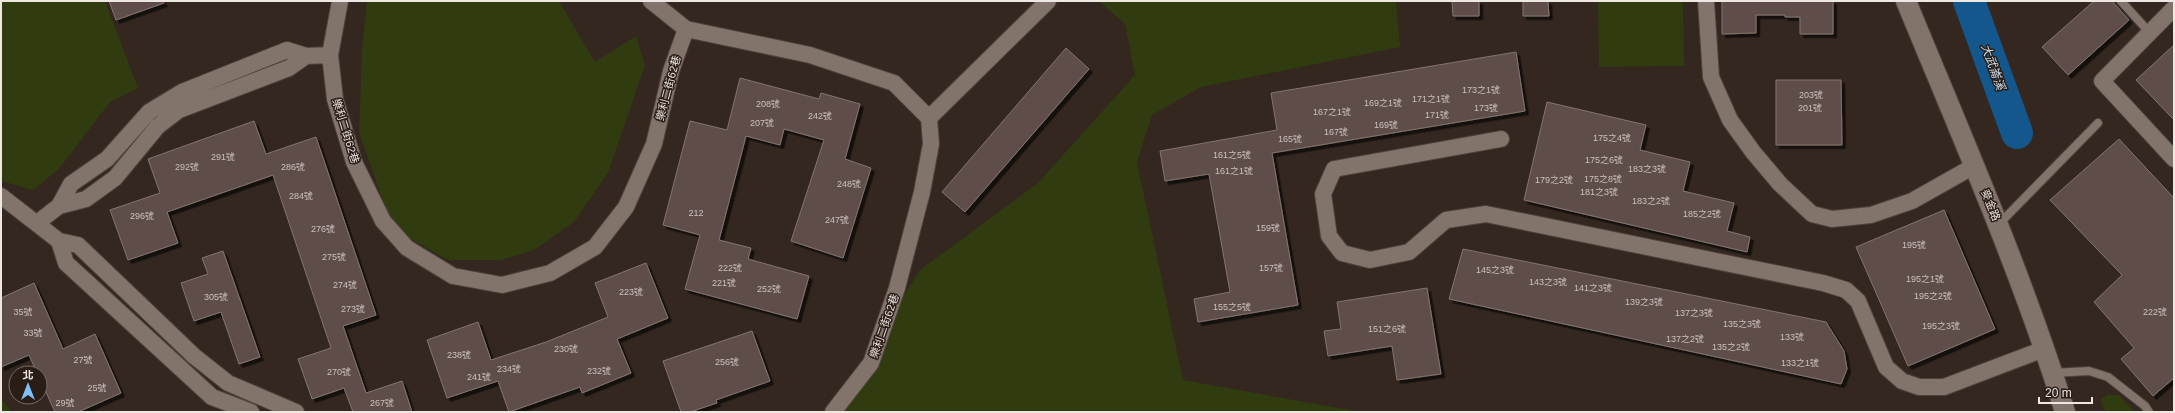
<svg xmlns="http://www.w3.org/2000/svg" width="2175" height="413" font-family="Helvetica,'Noto Sans TC',sans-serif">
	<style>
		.green { fill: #313b10 }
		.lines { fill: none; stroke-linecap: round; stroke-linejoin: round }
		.river { stroke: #13578c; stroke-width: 32 }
		.building { fill: #5e4e49; stroke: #84746e; filter: url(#shadow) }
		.service-casing { stroke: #4d433d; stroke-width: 10 }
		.minor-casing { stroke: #4d433d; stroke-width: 18 }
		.tertiary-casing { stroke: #4d433d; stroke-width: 22 }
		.service { stroke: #82736b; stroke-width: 8 }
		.minor { stroke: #82736b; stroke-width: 16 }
		.tertiary { stroke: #82736b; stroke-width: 20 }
		.labels { text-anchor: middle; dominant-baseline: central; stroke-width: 3; stroke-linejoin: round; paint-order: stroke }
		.number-label { font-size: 9px; fill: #cbc1bc }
		.street-label { font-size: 11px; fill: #efe7e2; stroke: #291d16 }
		.water-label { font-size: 12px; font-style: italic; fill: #cedeee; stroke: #291d16 }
	</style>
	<defs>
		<filter id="shadow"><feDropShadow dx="3.5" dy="3.5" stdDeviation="0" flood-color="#0009"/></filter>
	</defs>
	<rect width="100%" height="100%" fill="#33271f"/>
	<path class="green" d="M1 1H105L138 88 110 102 59 169 33 190 1 181Z
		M367 1H559L595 62 636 36 645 65 608 173 574 222 534 250 502 260H448L393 229 359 133 362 50Z
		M1099 1H1396L1400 47 1201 87 1152 115 1137 162 1183 380 1361 412H831L920 270 1038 183 1135 75 1125 24Z
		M1598 1H1683L1684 66 1599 67Z
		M2107 395H2119L2135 412H2106L2101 403V399Z
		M1 399 12 412H1Z"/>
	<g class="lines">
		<path class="river" d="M1969 1 2017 133"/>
	</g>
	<path class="building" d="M109 1H163L164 3 116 20Z
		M1452 1H1479V16H1453Z
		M1523 1H1548L1549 16H1523Z
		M1722 1H1833V34H1800V17H1785V15H1756V33L1722 34Z
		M2094 1H2112L2129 20 2068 75 2042 47Z
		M2174 45V120L2136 80Z
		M1066 48 1089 69 965 212 942 192Z
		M1516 52 1525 111 1272 153 1298 305 1198 322 1194 299 1230 292 1209 174 1165 181 1160 151 1277 130 1271 93Z
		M740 78 819 99 821 93 860 104 845 159 871 168 843 258 791 241 824 140 784 129 780 145 746 136 719 240 751 248 748 259 809 276 797 319 685 289 700 235 663 225 690 121 727 130Z
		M1776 80H1841L1842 145H1776Z
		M1547 102 1646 125 1640 150 1690 162 1683 191 1734 203 1727 231 1750 237 1747 252 1524 200Z
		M254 121 266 154 316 137 376 315 343 326 366 393 402 381 412 412H353L344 388 312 399 298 359 331 348 273 175 167 212 178 243 128 260 110 210 160 193 148 159Z
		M2119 139 2174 198V378L2153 396 2121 359 2134 348 2094 302 2122 275 2050 200Z
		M1944 210 1995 329 1908 366 1856 247Z
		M1463 249 1826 322 1844 351 1847 369 1841 384 1449 299Z
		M223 251 260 357 239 364 221 312 194 321 181 283 208 274 202 258Z
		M646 263 668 318 617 339 631 373 582 393 580 387 509 412 498 381 447 398 427 340 478 322 491 360 546 342 608 317 595 283Z
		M34 283 63 349 95 334 121 393 78 412H55L40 379V373H37L29 355 1 367V298Z
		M1427 288 1441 374 1397 380 1392 346 1328 356 1324 331 1341 329 1337 302Z
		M752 331 770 381 716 400 717 403 690 412H681L663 361Z"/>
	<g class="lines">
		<g class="service-casing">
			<path id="service" d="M2121 1 2150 33
				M1999 224 2098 123
				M2052 373 2089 371 2108 377 2145 406 2149 412"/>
		</g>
		<g class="minor-casing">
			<path id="minor" d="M340 1 330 55 335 99 354 162 383 221 407 248 453 276 502 285 550 273 595 247 626 207 654 144 671 71 686 29
				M651 1 686 29 810 55 894 83 929 118 931 144 922 192 897 288 871 363 833 412
				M1706 1 1711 77 1730 120 1753 152 1780 184 1812 214 1832 219 1871 215 1912 201 1974 166
				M2174 8 2102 81 2174 159
				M929 118 1048 1
				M1501 139 1334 169 1323 194 1329 236 1342 253 1370 260 1409 252 1446 220 1486 214 1823 283 1846 290 1858 301 1886 367 1902 381 1919 387H1944L2044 349
				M1 196 59 241 78 245 194 356 228 383 296 412
				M59 206 71 184 107 159 149 112 182 92 287 50 306 56 330 55
				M37 223 59 206 86 199 115 178 158 126 179 110 289 68 306 56
				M59 241 66 263 212 397 251 412"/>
		</g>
		<g class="tertiary-casing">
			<path id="tertiary" d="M1906 1C1962 137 2021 271 2065 412"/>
		</g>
		<use href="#service" class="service"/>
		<use href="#minor" class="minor"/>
		<use href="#tertiary" class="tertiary"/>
	</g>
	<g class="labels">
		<g class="number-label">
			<text x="1481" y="90">173之1號</text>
			<text x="1811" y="95">203號</text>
			<text x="1431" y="99">171之1號</text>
			<text x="1383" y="103">169之1號</text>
			<text x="768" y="104">208號</text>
			<text x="1486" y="108">173號</text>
			<text x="1810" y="108">201號</text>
			<text x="1332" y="112">167之1號</text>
			<text x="1437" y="115">171號</text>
			<text x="820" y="116">242號</text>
			<text x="762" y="123">207號</text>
			<text x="1386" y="125">169號</text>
			<text x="1336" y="132">167號</text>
			<text x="1612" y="138">175之4號</text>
			<text x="1290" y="139">165號</text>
			<text x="1232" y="155">161之5號</text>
			<text x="223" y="157">291號</text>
			<text x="1604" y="160">175之6號</text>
			<text x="187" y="167">292號</text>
			<text x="293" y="167">286號</text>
			<text x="1647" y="169">183之3號</text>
			<text x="1234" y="171">161之1號</text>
			<text x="1603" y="179">175之8號</text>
			<text x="1554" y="180">179之2號</text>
			<text x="849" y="184">248號</text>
			<text x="1599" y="192">181之3號</text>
			<text x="301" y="196">284號</text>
			<text x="1651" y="201">183之2號</text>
			<text x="696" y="213">212</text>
			<text x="1702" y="214">185之2號</text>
			<text x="142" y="216">296號</text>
			<text x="837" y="220">247號</text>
			<text x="1268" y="228">159號</text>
			<text x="323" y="229">276號</text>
			<text x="1914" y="245">195號</text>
			<text x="334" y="257">275號</text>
			<text x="730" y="268">222號</text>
			<text x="1271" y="268">157號</text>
			<text x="1495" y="270">145之3號</text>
			<text x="1925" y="279">195之1號</text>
			<text x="1548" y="282">143之3號</text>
			<text x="724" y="283">221號</text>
			<text x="345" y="285">274號</text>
			<text x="1593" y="288">141之3號</text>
			<text x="769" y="289">252號</text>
			<text x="631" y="292">223號</text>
			<text x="1933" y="296">195之2號</text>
			<text x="216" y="297">305號</text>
			<text x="1644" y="302">139之3號</text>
			<text x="1232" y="307">155之5號</text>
			<text x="353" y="309">273號</text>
			<text x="23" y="312">35號</text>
			<text x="2155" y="312">222號</text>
			<text x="1694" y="313">137之3號</text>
			<text x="1742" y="324">135之3號</text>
			<text x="1941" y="326">195之3號</text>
			<text x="1387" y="329">151之6號</text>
			<text x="33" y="333">33號</text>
			<text x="1792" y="337">133號</text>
			<text x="1685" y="339">137之2號</text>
			<text x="1731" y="347">135之2號</text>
			<text x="566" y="349">230號</text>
			<text x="459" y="355">238號</text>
			<text x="83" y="360">27號</text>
			<text x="727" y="362">256號</text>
			<text x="1800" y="363">133之1號</text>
			<text x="509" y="369">234號</text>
			<text x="599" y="371">232號</text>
			<text x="339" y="372">270號</text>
			<text x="479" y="377">241號</text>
			<text x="97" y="388">25號</text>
			<text x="65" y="403">29號</text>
			<text x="382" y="403">267號</text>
		</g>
		<g class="street-label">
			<text transform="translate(668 88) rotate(-75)">樂利二街62巷</text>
			<text transform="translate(346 131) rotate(73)">樂利二街62巷</text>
			<text transform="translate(1991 205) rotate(68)">麥金路</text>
			<text transform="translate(884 326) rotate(-71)">樂利二街62巷</text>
		</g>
		<g class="water-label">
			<text transform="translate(1993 67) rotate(70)">大武崙溪</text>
		</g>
	</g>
	<rect width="2175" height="413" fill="none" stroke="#efe7e2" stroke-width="4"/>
	<g transform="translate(28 385)"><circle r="19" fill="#291d16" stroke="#786e68"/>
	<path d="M0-3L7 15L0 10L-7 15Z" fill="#7ebef9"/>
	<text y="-6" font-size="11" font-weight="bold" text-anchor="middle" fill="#efe7e2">北</text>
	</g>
	<path d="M2039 397v6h53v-6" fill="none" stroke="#efe7e2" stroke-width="2"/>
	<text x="2045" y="397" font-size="12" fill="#efe7e2" stroke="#291d16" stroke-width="3" paint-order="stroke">20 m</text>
</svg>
